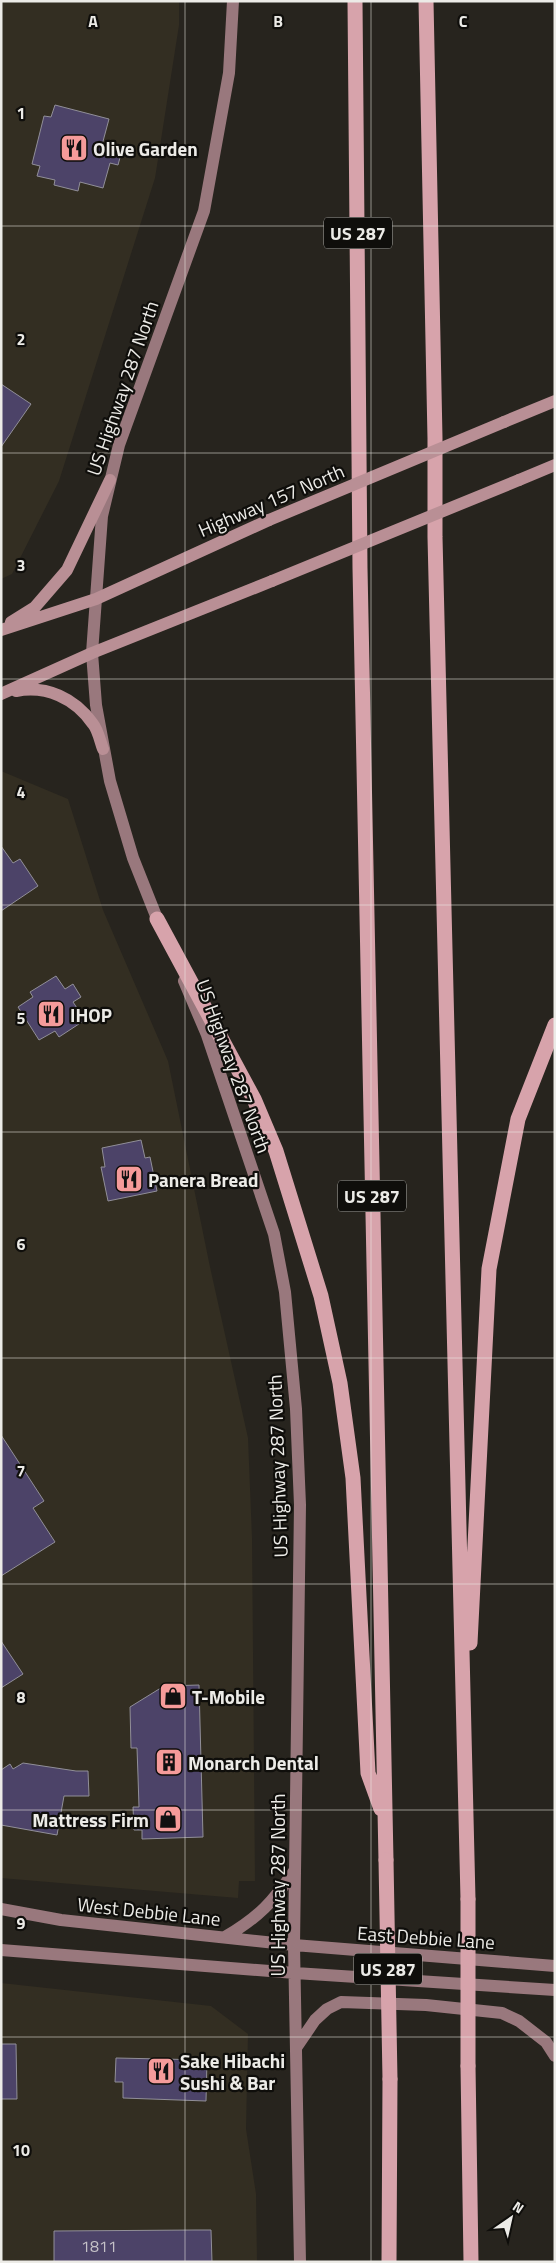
<svg xmlns="http://www.w3.org/2000/svg" width="556" height="2263" font-family="'Titillium Web',sans-serif">
	<style>
		.built { fill: #332e22 }
		.building { fill: #4c4368; stroke: #918f98 }
		.lines { fill: none; stroke-linecap: round; stroke-linejoin: round }
		.secondary { stroke: #99787d; stroke-width: 12 }
		.primary { stroke: #b98f95; stroke-width: 12 }
		.highway { stroke: #d7a3ab; stroke-width: 15 }
		.primary-bridge { stroke: #b98f95; stroke-width: 12 }
		.highway-bridge { stroke: #d7a3ab; stroke-width: 15 }
		.grid { fill: none; stroke: #ecebe7; stroke-width: 1; stroke-opacity: 0.55 }
		.labels { text-anchor: middle; dominant-baseline: central; stroke-width: 4.5; stroke-linejoin: round; paint-order: stroke }
		.number-label { font-size: 16px; fill: #c4c1c7 }
		.shield { fill: #0f0e0b; stroke: #aaa9a5; stroke-width: 1 }
		.shield-label { font-size: 18px; font-weight: bold; fill: #ecebe7 }
		.poi-label { font-size: 19px; font-weight: bold; fill: #ecebe7; stroke: #0f0e0b; text-anchor: start }
		.street-label { font-size: 19px; fill: #ecebe7; stroke: #0f0e0b }
		.grid-label { font-size: 16px; text-anchor: middle; font-weight: bold; fill: #ecebe7; stroke: #0f0e0b; stroke-width: 4.5; stroke-linejoin: round; paint-order: stroke }
	</style>
	<rect width="100%" height="100%" fill="#27241e"/>
	<path class="built" d="M1 1H179V25L155 178 59 481 12 574 1 579Z
		M1 771 68 799 103 910 168 1061 210 1267 248 1438 252 1538 255 1881H239L238 1898 1 1878Z
		M1 1983 211 2006 248 2034 246 2129 256 2194 257 2262H1Z"/>
	<path class="building" d="M55 105 109 119 102 145 122 150 118 165 110 163 103 188 80 182 78 191 54 185 55 180 37 176 40 166 32 164 44 116 51 117Z
		M1 384 31 404 1 447Z
		M1 846 13 863 20 859 38 886 1 911Z
		M56 976 65 989 73 984 81 997 73 1002 85 1020 59 1037 55 1031 39 1040 18 1007 33 997 30 992Z
		M141 1140 145 1158 150 1157 157 1191 108 1201 101 1167H105L102 1148Z
		M1 1435 44 1501 33 1508 55 1542 1 1576Z
		M1 1641 23 1674 1 1688Z
		M199 1685 203 1837 142 1839V1830H134L133 1807H139L138 1776 137 1748H131L130 1707 164 1686Z
		M23 1763 76 1771H88L89 1796H64L57 1835 1 1825V1770L10 1764 13 1769Z
		M1 2044H16L17 2099H1Z
		M116 2058 207 2060 206 2101 123 2098V2082H115Z
		M195 2230H211L212 2262H54V2231Z"/>
	<g class="lines">
		<path class="secondary" d="M160 926 133 858 110 781 96 705 92 653 102 516 119 445 204 211 229 73 233 1
			M184 981 207 1035 274 1234 285 1292 296 1409 300 1505 294 1945 300 2262
			M1 1909 61 1920 294 1945 555 1966
			M225 1937C259 1917 273 1902 295 1870
			M1 1950 295 1973 555 1990
			M296 2048 315 2020 327 2009 341 2002 426 2005 502 2013 519 2021 546 2042 555 2056"/>
		<path class="primary" d="M504 422 555 401
			M519 480 555 465
			M11 622 35 607 67 570 110 480
			M1 630 96 599 269 520
			M16 691C46 685 75 698 93 724 98 730 100 741 103 749
			M1 694 92 653 272 581"/>
		<path class="highway" d="M355 1 360 568 386 1860
			M426 1 435 438V537L468 1899
			M157 919 254 1099 276 1151 321 1296 340 1383 353 1478 368 1773 381 1809
			M470 1643 489 1269 518 1119 555 1025
			M468 2066 471 2262
			M389 2262 390 2079"/>
		<path class="primary-bridge" d="M269 520 504 422
			M272 581 519 480"/>
		<path class="highway-bridge" d="M386 1860 390 2079
			M468 1899V2066"/>
	</g>
	<path class="grid" d="M185 1V2262M371 1V2262M1 226H555M1 453H555M1 679H555M1 905H555M1 1132H555M1 1358H555M1 1584H555M1 1810H555M1 2037H555"/>
	<defs>
		<g id="restaurant-square" transform="scale(1.4375)"><rect x="-9" y="-9" width="18" height="18" rx="4" fill="#f59b9a" stroke="#0f0e0b"/><path d="M-5-6h1v4h1v-4h1v4h1v-4h1v5L-1.5 .5V6h-2V.5L-5-1ZM5-6V6H3V1.5H1.5Q1.5-4 5-6Z" fill="#111"/></g>
		<g id="shop-square" transform="scale(1.4375)"><rect x="-9" y="-9" width="18" height="18" rx="4" fill="#f59b9a" stroke="#0f0e0b"/><path d="M-5-2.5h2.3a2.7 3.5 0 0 1 5.4 0H5L5.5 6h-11ZM-1.5-2.5h3a1.5 2.3 0 0 0-3 0Z" fill="#111"/></g>
		<g id="building-square" transform="scale(1.4375)"><rect x="-9" y="-9" width="18" height="18" rx="4" fill="#f59b9a" stroke="#0f0e0b"/><path d="M-4-6H4V6H1V3H-1V6H-4ZM-2.5-4.3h1.7v1.8h-1.7ZM.8-4.3h1.7v1.8H.8ZM-2.5-1h1.7V.8h-1.7ZM.8-1h1.7V.8H.8Z" fill="#111"/></g>
	</defs>
	<g fill-rule="evenodd">
		<use href="#restaurant-square" x="74" y="148"/>
		<use href="#restaurant-square" x="51" y="1014"/>
		<use href="#restaurant-square" x="129" y="1179"/>
		<use href="#shop-square" x="173" y="1696"/>
		<use href="#building-square" x="169" y="1762"/>
		<use href="#shop-square" x="168" y="1819"/>
		<use href="#restaurant-square" x="161" y="2071"/>
	</g>
	<g class="labels">
		<g class="number-label">
			<text x="99" y="2246">1811</text>
		</g>
		<g class="shield">
			<rect x="324" y="217.5" width="68" height="31" rx="4"/>
			<rect x="338" y="1180.5" width="68" height="31" rx="4"/>
			<rect x="354" y="1953.5" width="68" height="31" rx="4"/>
		</g>
		<g class="shield-label">
			<text x="358" y="233">US 287</text>
			<text x="372" y="1196">US 287</text>
			<text x="388" y="1969">US 287</text>
		</g>
		<g class="poi-label">
			<text x="93" y="148">Olive Garden</text>
			<text x="70" y="1014">IHOP</text>
			<text x="148" y="1179">Panera Bread</text>
			<text x="192" y="1696">T-Mobile</text>
			<text x="188" y="1762">Monarch Dental</text>
			<text x="149" y="1819" text-anchor="end">Mattress Firm</text>
			<text x="180" y="2060">Sake Hibachi<tspan x="180" dy="22">Sushi &amp; Bar</tspan></text>
		</g>
		<g class="street-label">
			<text transform="translate(122 388) rotate(-71)">US Highway 287 North</text>
			<text transform="translate(271 500) rotate(-23)">Highway 157 North</text>
			<text transform="translate(234 1066) rotate(70)">US Highway 287 North</text>
			<text transform="translate(277 1466) rotate(-92)">US Highway 287 North</text>
			<text transform="translate(277 1885) rotate(-90)">US Highway 287 North</text>
			<text transform="translate(149 1911) rotate(6)">West Debbie Lane</text>
			<text transform="translate(426 1937) rotate(4)">East Debbie Lane</text>
		</g>
	</g>
	<g class="grid-label">
		<text x="93" y="27">A</text>
		<text x="278" y="27">B</text>
		<text x="463" y="27">C</text>
		<text x="21" y="119">1</text>
		<text x="21" y="345">2</text>
		<text x="21" y="571">3</text>
		<text x="21" y="798">4</text>
		<text x="21" y="1024">5</text>
		<text x="21" y="1250">6</text>
		<text x="21" y="1477">7</text>
		<text x="21" y="1703">8</text>
		<text x="21" y="1929">9</text>
		<text x="21" y="2156">10</text>
	</g>
	<rect width="556" height="2263" fill="none" stroke="#ecebe7" stroke-width="5"/>
	<g transform="translate(511 2218) rotate(34)" stroke="#0f0e0b" stroke-width="4" paint-order="stroke">
	<path d="M0-4L9 19L0 12L-9 19Z" fill="#ecebe7"/>
	<text y="-8" font-size="14" font-weight="bold" text-anchor="middle" fill="#ecebe7">N</text>
	</g>
</svg>
